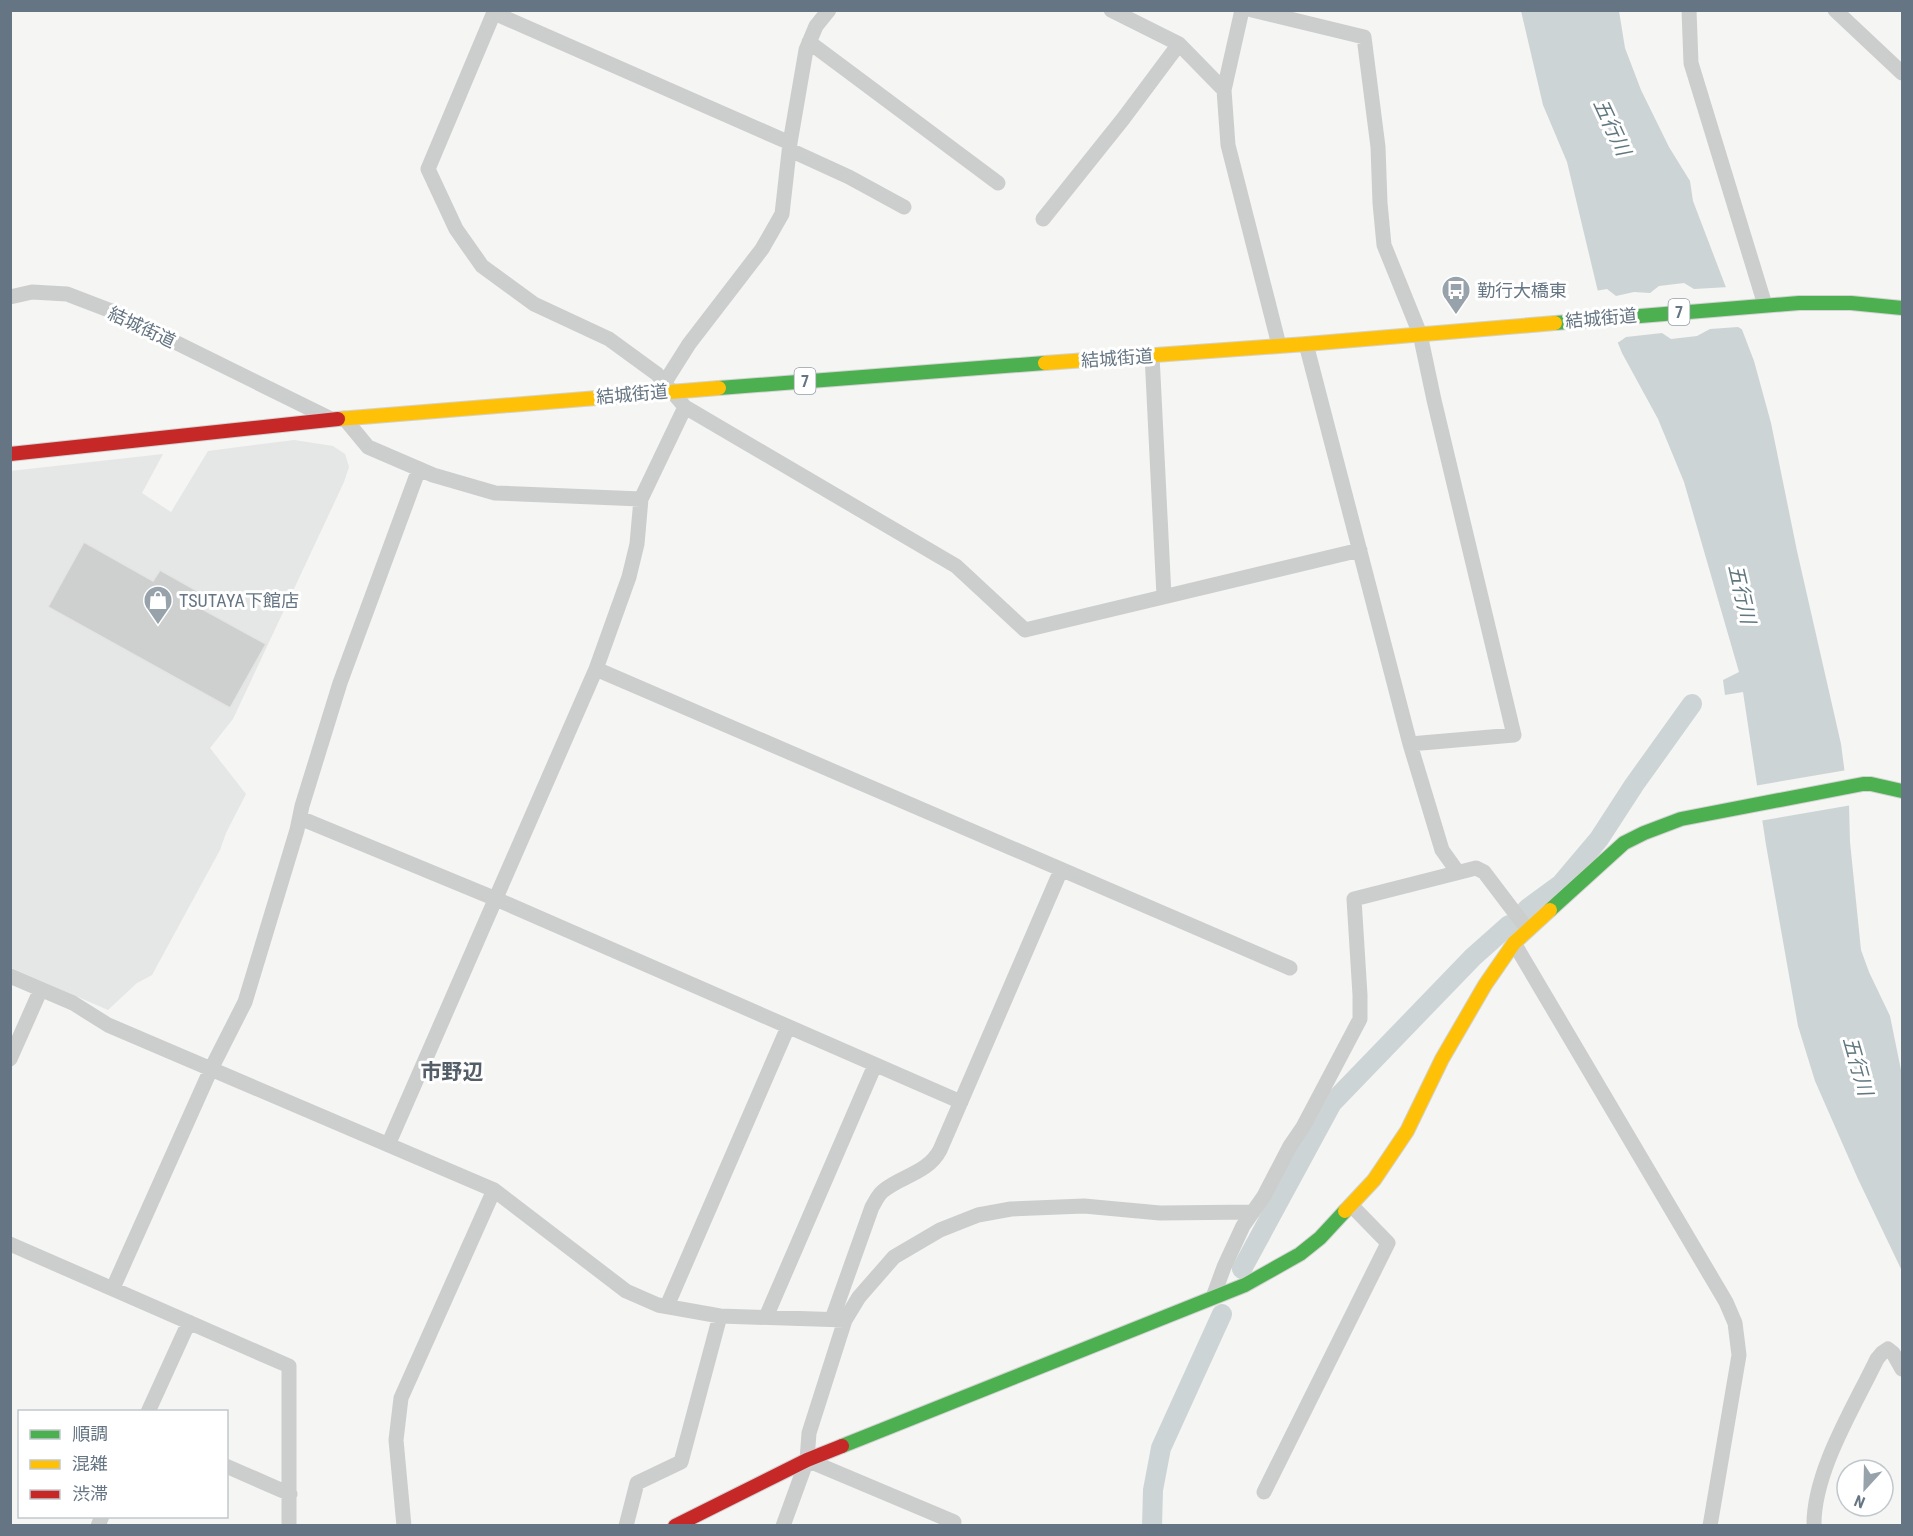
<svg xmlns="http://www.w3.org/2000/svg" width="1913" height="1536" font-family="'Roboto Condensed','Noto Sans JP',sans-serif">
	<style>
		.built { fill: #e5e6e6 }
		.water { fill: #cdd4d6 }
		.pier { fill: #f5f5f3 }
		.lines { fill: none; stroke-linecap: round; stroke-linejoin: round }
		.canal { stroke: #cdd4d6; stroke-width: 20 }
		.building { fill: #cecfcf; stroke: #e4e4e3; stroke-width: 1.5 }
		.fast-casing { stroke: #d2d3d2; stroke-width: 16 }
		.slow-casing { stroke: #d2d3d2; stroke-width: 16 }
		.jam-casing { stroke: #d2d3d2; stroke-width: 16 }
		.street { stroke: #cccece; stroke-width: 15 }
		.fast { stroke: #4caf50; stroke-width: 14 }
		.slow { stroke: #ffc107; stroke-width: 14 }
		.jam { stroke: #c62828; stroke-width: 14 }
		.labels { text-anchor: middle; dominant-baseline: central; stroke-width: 6; stroke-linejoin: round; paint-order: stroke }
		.shield { fill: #fff; stroke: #939ea8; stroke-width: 1.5 }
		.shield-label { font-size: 16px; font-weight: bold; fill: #657583 }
		.poi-label { font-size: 18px; fill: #657583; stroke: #fff; text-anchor: start }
		.street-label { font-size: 18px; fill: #657583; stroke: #fff }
		.water-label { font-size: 20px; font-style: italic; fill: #61777f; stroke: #fff }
		.quarter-label { font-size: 21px; font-weight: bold; fill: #535e68; stroke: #fff }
	</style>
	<rect width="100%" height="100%" fill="#f5f5f3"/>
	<path class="built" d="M294 440 333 446 345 454 349 467 344 482 233 719 210 748 246 794 226 833 220 850 152 975 137 983 108 1010 11 968 10 471 163 454 142 493 171 512 208 451Z"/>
	<path class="water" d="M1521 11H1619L1625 48 1641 90 1669 147 1690 181 1693 201 1754 361 1771 423 1797 551 1841 744 1849 805 1850 842 1861 950 1869 972 1890 1016 1902 1075V1271L1858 1179 1815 1081 1798 1026 1766 845 1743 692 1725 695 1723 680 1739 672 1684 482 1658 419 1622 353 1599 296 1567 162 1543 105Z"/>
	<path class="pier" d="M1684 283 1694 289 1729 287 1745 331 1738 327 1710 329 1697 336 1671 339 1662 333 1626 337 1619 342 1614 343 1595 291 1607 289 1616 296 1634 292 1650 293 1659 286Z
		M1847 770 1852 805 1759 821 1754 786Z"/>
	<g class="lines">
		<path class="canal" d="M1527 909 1561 884 1599 839 1634 785 1692 704
			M1242 1269 1332 1103 1473 957 1509 925
			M1152 1526 1153 1490 1161 1448 1222 1314"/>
	</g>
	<path class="building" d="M84 542 153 581 160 570 208 597 202 609 266 644 230 708 48 607Z"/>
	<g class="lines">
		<g class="fast-casing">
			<path id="fast" d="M1555 323 1799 303H1851L1902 308
				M719 388 1045 363
				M1550 910 1624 843 1644 833 1681 819 1863 784H1871L1902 791
				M842 1446 1245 1285 1300 1254 1320 1238 1345 1211"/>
		</g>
		<g class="slow-casing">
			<path id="slow" d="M1045 363 1306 344 1555 323
				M338 419 719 388
				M1345 1211 1374 1180 1407 1131 1442 1059 1485 985 1514 943 1550 910"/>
		</g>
		<g class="jam-casing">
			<path id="jam" d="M10 454 338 419
				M675 1526 807 1460 842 1446"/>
		</g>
		<path class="street" d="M495 10 428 169 456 229 482 266 534 304 609 339 657 374 685 407 956 566 1025 630 1360 550
			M1111 10 1179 44 1224 90
			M1242 10 1224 90 1228 145 1279 345
			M1252 10 1364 37 1378 147 1380 203 1384 245 1420 334 1434 400 1514 735 1410 744
			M1689 10 1691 63 1765 305
			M1835 10 1902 73
			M494 13 790 143
			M809 42 998 183
			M790 150 849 177 904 207
			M1043 219 1123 119 1179 44
			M10 297 32 292 67 294 114 312 329 418
			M1306 344 1410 744 1442 850 1457 871
			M1152 355 1164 596
			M665 382 689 344 762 249 782 214 790 143 806 50 816 26 829 10
			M344 418 368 447 433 475 495 493 641 499
			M596 669 1290 968
			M300 818 496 899 961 1102
			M1514 943 1726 1302 1735 1323 1739 1355 1710 1526
			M10 976 73 1003 108 1025 494 1190 626 1291 658 1305 720 1316 845 1320
			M10 1059 41 989
			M388 1145 596 669 629 577 637 544 641 499 685 407
			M10 1244 289 1366V1526
			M113 1288 211 1069 245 1002 297 830 302 806 340 683 419 469
			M1213 1297 1224 1267 1243 1226 1264 1196 1290 1146 1303 1127 1360 1019V995L1354 899 1476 868 1484 872 1528 930
			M667 1306 788 1027
			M766 1317 875 1065
			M832 1319 872 1207C875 1202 878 1195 883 1191 901 1176 928 1173 940 1150L1061 870
			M148 1412 189 1322
			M807 1460 954 1522
			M226 1466 290 1494
			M1264 1492 1388 1243 1351 1205
			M98 1526 102 1516
			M404 1526 396 1440 401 1398 494 1190
			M626 1526 637 1483 681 1462 720 1316
			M783 1526 807 1460 809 1433 845 1320 859 1297 894 1257 940 1230 978 1215 1011 1209 1084 1206 1160 1213 1253 1212
			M1814 1526C1813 1472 1854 1407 1877 1359L1882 1353 1888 1349 1893 1353 1902 1369"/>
		<use href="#fast" class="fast"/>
		<use href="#slow" class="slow"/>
		<use href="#jam" class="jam"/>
	</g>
	<defs>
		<g id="bus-pin" transform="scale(1.5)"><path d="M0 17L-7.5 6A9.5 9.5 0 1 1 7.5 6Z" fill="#97a2aa" stroke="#fff"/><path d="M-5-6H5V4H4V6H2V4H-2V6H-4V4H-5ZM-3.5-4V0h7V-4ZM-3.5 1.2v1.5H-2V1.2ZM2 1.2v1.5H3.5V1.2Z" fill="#fff"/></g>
		<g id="shop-pin" transform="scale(1.5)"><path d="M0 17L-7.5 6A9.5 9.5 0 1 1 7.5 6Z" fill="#97a2aa" stroke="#fff"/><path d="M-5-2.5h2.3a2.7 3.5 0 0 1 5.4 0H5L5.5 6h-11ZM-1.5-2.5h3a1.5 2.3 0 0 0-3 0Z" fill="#fff"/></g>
	</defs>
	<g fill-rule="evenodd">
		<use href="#bus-pin" x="1456" y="290"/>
		<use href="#shop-pin" x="158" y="600"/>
	</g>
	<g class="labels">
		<g class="shield">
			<rect x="1668.5" y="299" width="21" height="26" rx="4.5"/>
			<rect x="794.5" y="368" width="21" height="26" rx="4.5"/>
		</g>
		<g class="shield-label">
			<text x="1679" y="312">7</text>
			<text x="805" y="381">7</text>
		</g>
		<g class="poi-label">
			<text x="1477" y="290">勤行大橋東</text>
			<text x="179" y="600">TSUTAYA下館店</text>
		</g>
		<g class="street-label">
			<text transform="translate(1601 318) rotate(-5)">結城街道</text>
			<text transform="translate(142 327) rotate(25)">結城街道</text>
			<text transform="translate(1117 358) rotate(-4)">結城街道</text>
			<text transform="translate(632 394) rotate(-5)">結城街道</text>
		</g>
		<g class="water-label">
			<text transform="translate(1612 127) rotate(65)">五行川</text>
			<text transform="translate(1742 594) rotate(77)">五行川</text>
			<text transform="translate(1858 1066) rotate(74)">五行川</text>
		</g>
		<g class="quarter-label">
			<text x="452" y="1072">市野辺</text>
		</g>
	</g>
	<rect width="1913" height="1536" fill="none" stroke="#657583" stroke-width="24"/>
	<rect x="18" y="1410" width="210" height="108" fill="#ffffff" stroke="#c1c8cd" stroke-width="1.5"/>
	<rect x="30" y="1430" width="30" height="9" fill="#4caf50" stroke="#c1c8cd" stroke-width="1.5"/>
	<text x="72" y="1440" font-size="18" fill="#657583">順調</text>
	<rect x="30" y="1460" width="30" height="9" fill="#ffc107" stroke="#c1c8cd" stroke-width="1.5"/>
	<text x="72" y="1470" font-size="18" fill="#657583">混雑</text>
	<rect x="30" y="1490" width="30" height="9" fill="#c62828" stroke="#c1c8cd" stroke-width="1.5"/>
	<text x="72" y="1500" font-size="18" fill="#657583">渋滞</text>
	<g transform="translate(1865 1488) rotate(202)"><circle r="28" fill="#ffffff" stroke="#c1c8cd" stroke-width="1.5"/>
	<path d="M0-4.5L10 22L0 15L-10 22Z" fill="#97a2aa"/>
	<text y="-9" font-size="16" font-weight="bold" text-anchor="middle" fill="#657583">N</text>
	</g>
</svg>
